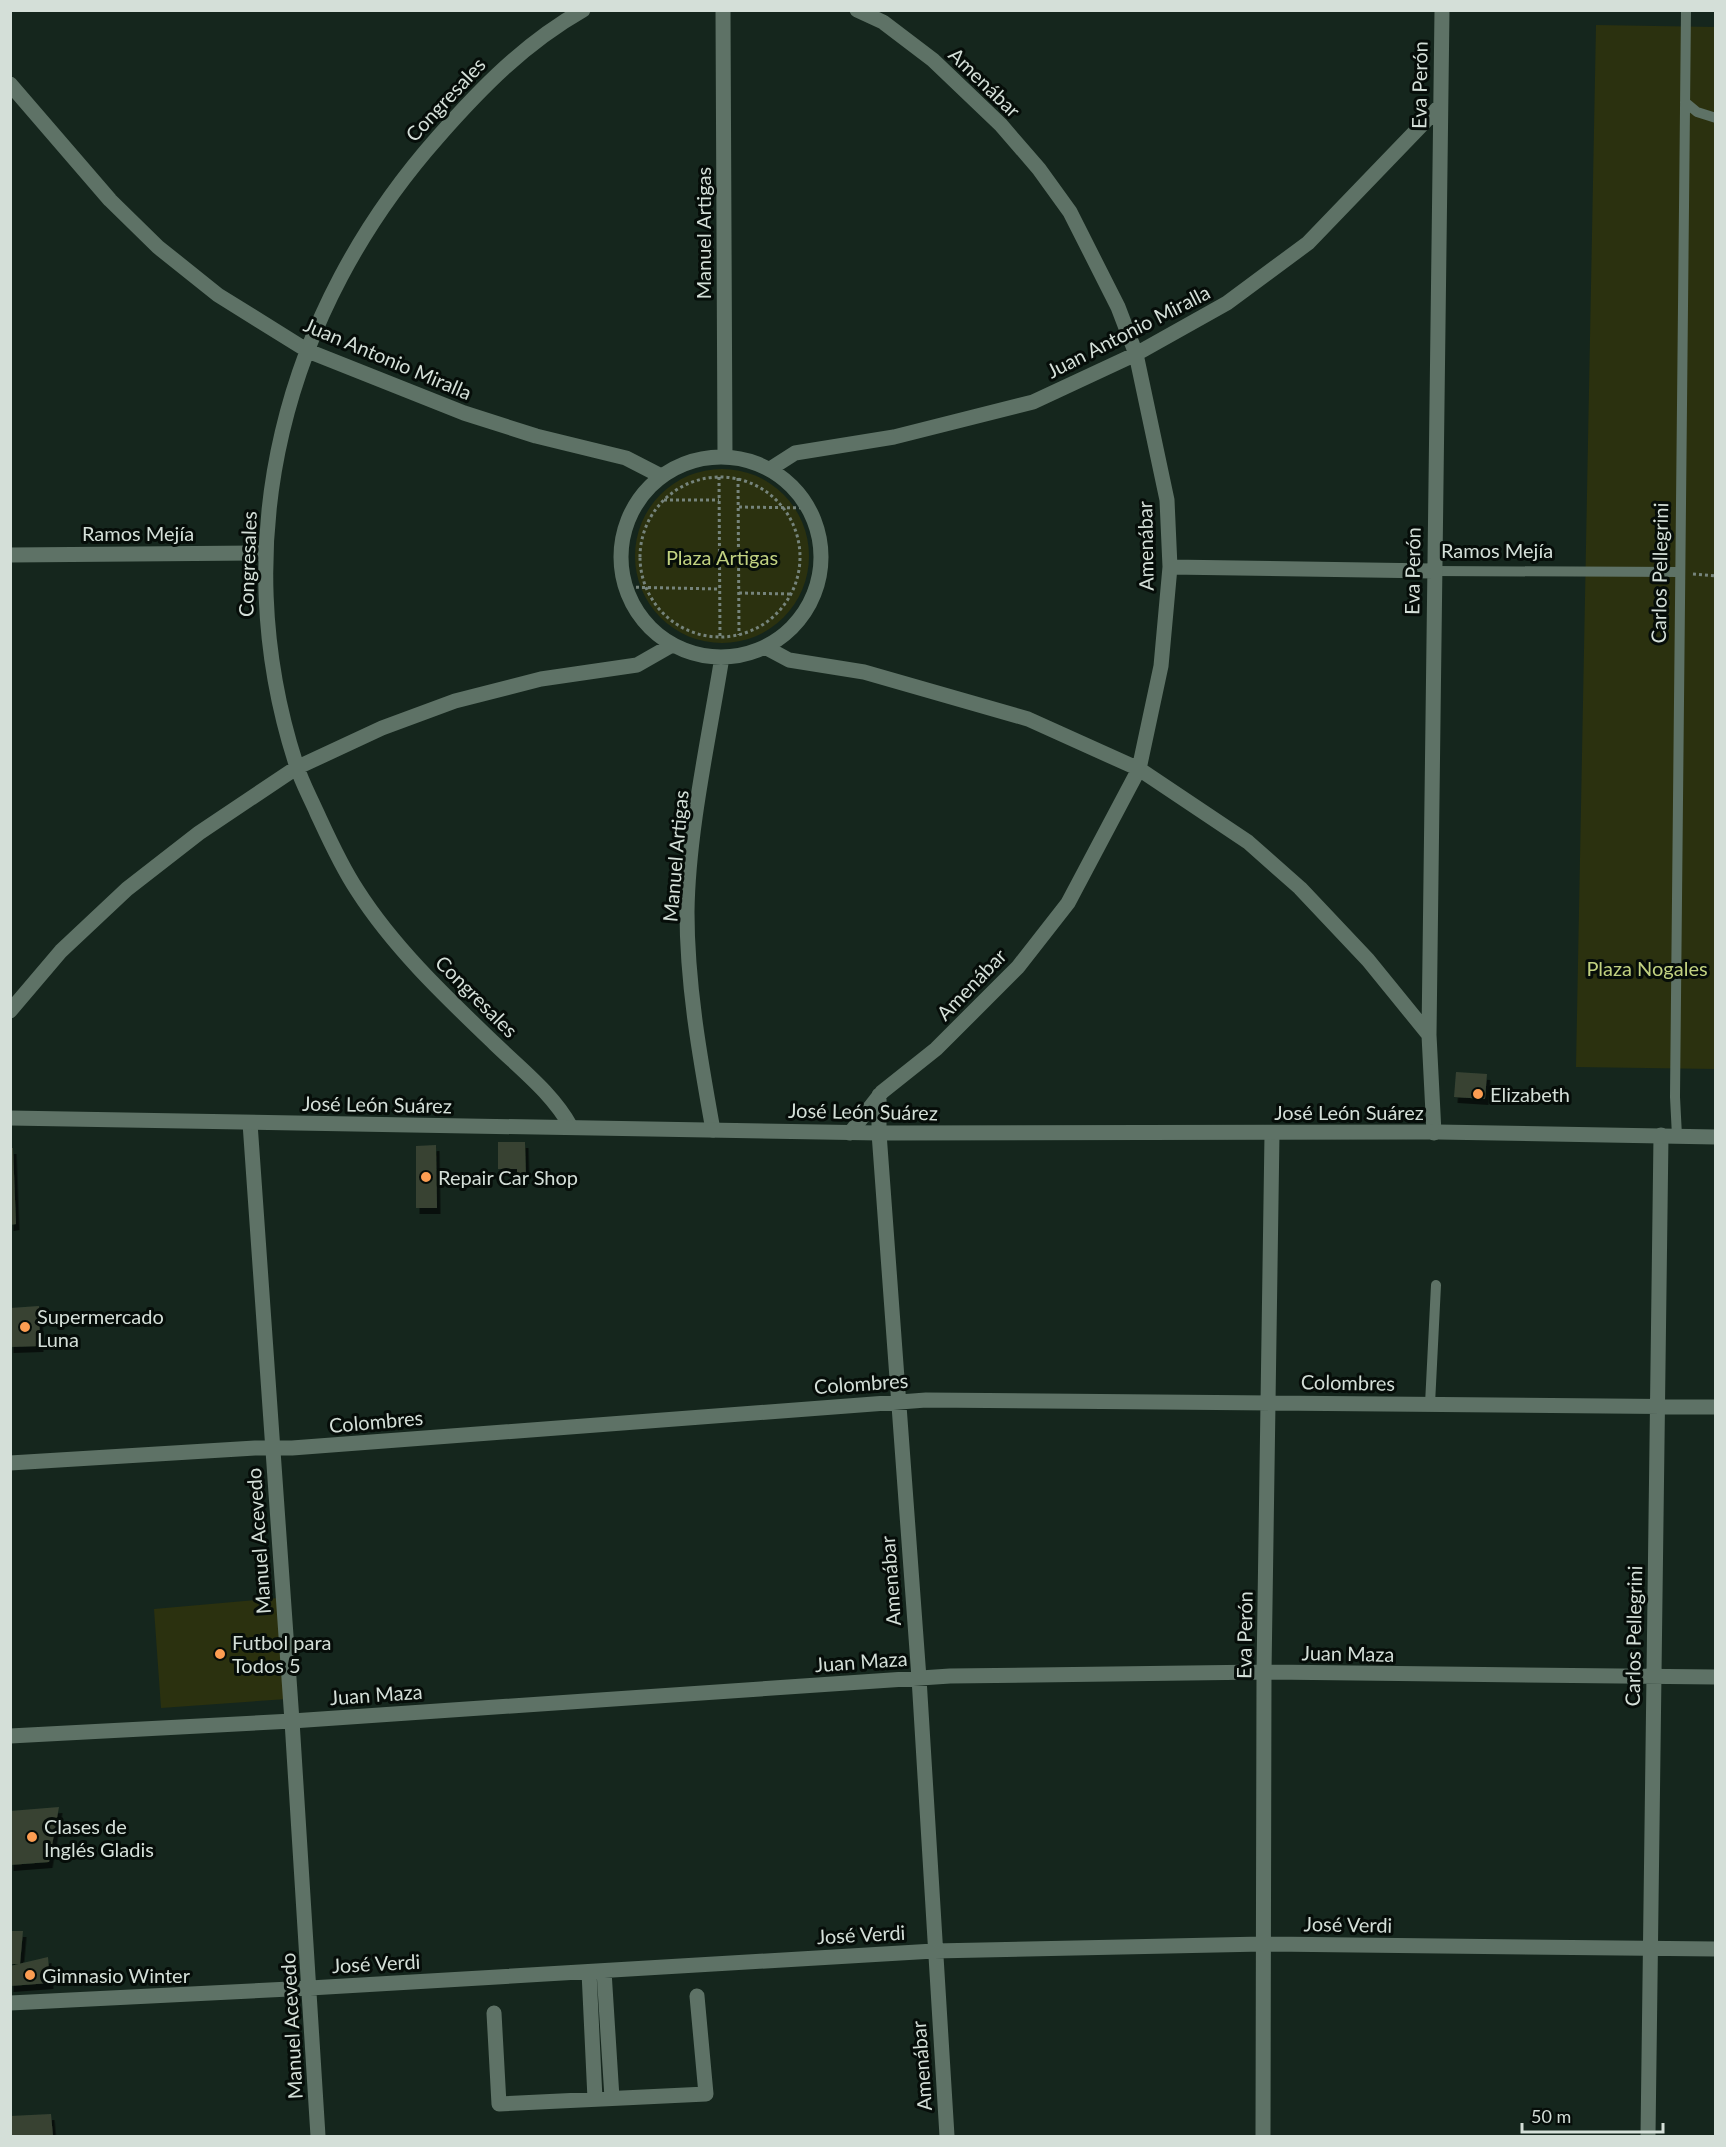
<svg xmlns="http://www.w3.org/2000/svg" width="1726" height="2147" font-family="Lato,sans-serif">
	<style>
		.green { fill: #2b310f }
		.building { fill: #374333; filter: url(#shadow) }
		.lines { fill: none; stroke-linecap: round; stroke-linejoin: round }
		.path { stroke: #76847c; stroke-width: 3; stroke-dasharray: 3 3; stroke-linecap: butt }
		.lane { stroke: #5e7266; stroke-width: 10 }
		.street { stroke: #5e7266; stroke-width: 15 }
		.secondary { stroke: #5e7266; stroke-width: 15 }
		.poi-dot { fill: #fc9d52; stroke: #060d09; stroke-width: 2 }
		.labels { text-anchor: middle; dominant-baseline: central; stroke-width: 6; stroke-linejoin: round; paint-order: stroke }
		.street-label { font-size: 20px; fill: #d4dfd8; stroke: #060d09 }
		.park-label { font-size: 20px; fill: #c1d180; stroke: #060d09 }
		.poi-label { font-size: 20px; fill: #d4dfd8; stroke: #060d09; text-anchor: start }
	</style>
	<defs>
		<filter id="shadow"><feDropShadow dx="3.5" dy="6" stdDeviation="0" flood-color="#0009"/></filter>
	</defs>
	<rect width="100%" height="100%" fill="#15261d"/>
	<path class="green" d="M1596 25 1715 27V1069L1576 1067Z
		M635 556a87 87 0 1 1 174 0a87 87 0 1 1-174 0Z
		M278 1598 287 1699 161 1708 154 1609Z"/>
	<path class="building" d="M1456 1072 1487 1074 1485 1099 1454 1097Z
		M498 1142H525L526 1178H517V1169H498Z
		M436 1145 437 1208H416V1146Z
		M10 1148H13L16 1224 10 1225Z
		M39 1306 40 1346 10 1347V1308Z
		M59 1807 49 1862 10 1865V1811Z
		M10 1931H23L20 1964H10Z
		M48 1957 50 1983 10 1986V1966Z
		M51 2114 53 2136H10V2116Z"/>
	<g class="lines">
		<path class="path" d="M640 557a80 80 0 1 1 160 0a80 80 0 1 1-160 0Z
			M719 477 720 637
			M738 478 739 635
			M664 500H719
			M739 507 809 508
			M1693 574 1716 576
			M624 587 719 589
			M739 593 791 594"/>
		<path class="lane" d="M1685 102 1697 112 1716 118
			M1433 571 1680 572
			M1677 1136 1675 1097 1686 10
			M1430 1404 1436 1285"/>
		<path class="street" d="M723 10 725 456
			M10 84 110 200 158 247 218 295 308 351 464 413 536 436 626 458 661 476
			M621 557a100 100 0 1 1 200 0a100 100 0 1 1-200 0Z
			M770 469 795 453 894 437 1033 402 1136 354 1227 303 1308 243 1439 107
			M10 555 265 553
			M1170 567 1433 571
			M765 647 789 660 864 672 1028 719 1139 769 1248 842 1300 888 1368 960 1429 1035
			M10 1011 61 951 127 889 199 833 296 768 382 728 455 701 541 679 637 665 672 645
			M879 1095V1133L919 1678 947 2136
			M250 1123 292 1721 318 2136
			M571 1127C553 1094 522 1070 495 1044 446 997 394 948 357 890 341 866 329 839 317 813 310 797 301 781 296 764 224 541 284 311 438 137 481 88 525 43 583 10
			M713 1130C700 1058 687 985 687 912 688 831 709 738 722 657
			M850 1133 882 1092 936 1049 1018 967 1068 903 1139 769 1161 666 1170 567 1167 500 1136 354 1118 307 1070 212 1039 169 1001 125 933 60 883 22 857 10
			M1434 1133 1429 1035 1442 10
			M10 1463 255 1448H292L926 1400 1716 1407
			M10 1736 292 1721 950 1676 1264 1672 1716 1677
			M604 1971 612 2098
			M589 1972 595 2099
			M10 2003 310 1988 934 1951 1263 1944 1716 1949
			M494 2013 499 2104 706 2094 697 1996
			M1263 2136 1264 1672 1272 1134
			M1648 2136 1661 1135"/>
		<path class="secondary" d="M10 1118 879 1133 1438 1132 1716 1137"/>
	</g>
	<g class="poi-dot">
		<circle cx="1478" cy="1094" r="6"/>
		<circle cx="426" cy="1177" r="6"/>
		<circle cx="25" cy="1327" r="6"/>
		<circle cx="220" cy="1654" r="6"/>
		<circle cx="32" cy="1837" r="6"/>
		<circle cx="30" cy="1975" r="6"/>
	</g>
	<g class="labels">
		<g class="street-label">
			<text transform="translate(985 82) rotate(44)">Amenábar</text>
			<text transform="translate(1419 85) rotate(-89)">Eva Perón</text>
			<text transform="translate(445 99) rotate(-47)">Congresales</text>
			<text transform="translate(703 233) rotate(-90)">Manuel Artigas</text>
			<text transform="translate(1128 331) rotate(-27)">Juan Antonio Miralla</text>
			<text transform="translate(388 358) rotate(23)">Juan Antonio Miralla</text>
			<text x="138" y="533">Ramos Mejía</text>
			<text transform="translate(1145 546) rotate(-91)">Amenábar</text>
			<text x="1497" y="550">Ramos Mejía</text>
			<text transform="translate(247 564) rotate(-88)">Congresales</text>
			<text transform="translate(1412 571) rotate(-89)">Eva Perón</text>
			<text transform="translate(1659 573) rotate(-89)">Carlos Pellegrini</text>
			<text transform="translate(675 856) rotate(-85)">Manuel Artigas</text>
			<text transform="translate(971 984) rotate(-46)">Amenábar</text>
			<text transform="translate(477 996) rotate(45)">Congresales</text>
			<text transform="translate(377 1104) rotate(1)">José León Suárez</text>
			<text transform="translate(863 1111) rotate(1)">José León Suárez</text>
			<text x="1349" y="1112">José León Suárez</text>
			<text transform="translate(1348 1382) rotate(1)">Colombres</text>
			<text transform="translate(861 1383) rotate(-4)">Colombres</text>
			<text transform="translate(376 1421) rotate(-5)">Colombres</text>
			<text transform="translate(258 1541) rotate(-94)">Manuel Acevedo</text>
			<text transform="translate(890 1581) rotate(-94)">Amenábar</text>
			<text transform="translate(1244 1635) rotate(-89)">Eva Perón</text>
			<text transform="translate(1633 1636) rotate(-89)">Carlos Pellegrini</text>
			<text transform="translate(1348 1653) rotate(1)">Juan Maza</text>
			<text transform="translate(861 1661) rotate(-4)">Juan Maza</text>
			<text transform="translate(376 1694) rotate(-4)">Juan Maza</text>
			<text transform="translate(1348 1924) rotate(1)">José Verdi</text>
			<text transform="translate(861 1934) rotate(-3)">José Verdi</text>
			<text transform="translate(376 1963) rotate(-3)">José Verdi</text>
			<text transform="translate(291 2026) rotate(-93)">Manuel Acevedo</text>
			<text transform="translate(921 2066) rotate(-94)">Amenábar</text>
		</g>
		<g class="park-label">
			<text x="722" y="557">Plaza Artigas</text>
			<text x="1647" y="968">Plaza Nogales</text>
		</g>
		<g class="poi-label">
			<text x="1490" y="1094">Elizabeth</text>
			<text x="438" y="1177">Repair Car Shop</text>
			<text x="37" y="1316">Supermercado<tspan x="37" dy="23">Luna</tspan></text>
			<text x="232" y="1642">Futbol para<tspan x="232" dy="23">Todos 5</tspan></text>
			<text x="44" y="1826">Clases de<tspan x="44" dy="23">Inglés Gladis</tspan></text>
			<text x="42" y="1975">Gimnasio Winter</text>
		</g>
	</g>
	<rect width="1726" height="2147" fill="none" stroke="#d4dfd8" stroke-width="24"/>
	<path d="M1522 2123v9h141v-9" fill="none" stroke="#d4dfd8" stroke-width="3"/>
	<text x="1531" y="2123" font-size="18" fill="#d4dfd8" stroke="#060d09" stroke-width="4.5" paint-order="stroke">50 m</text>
</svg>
